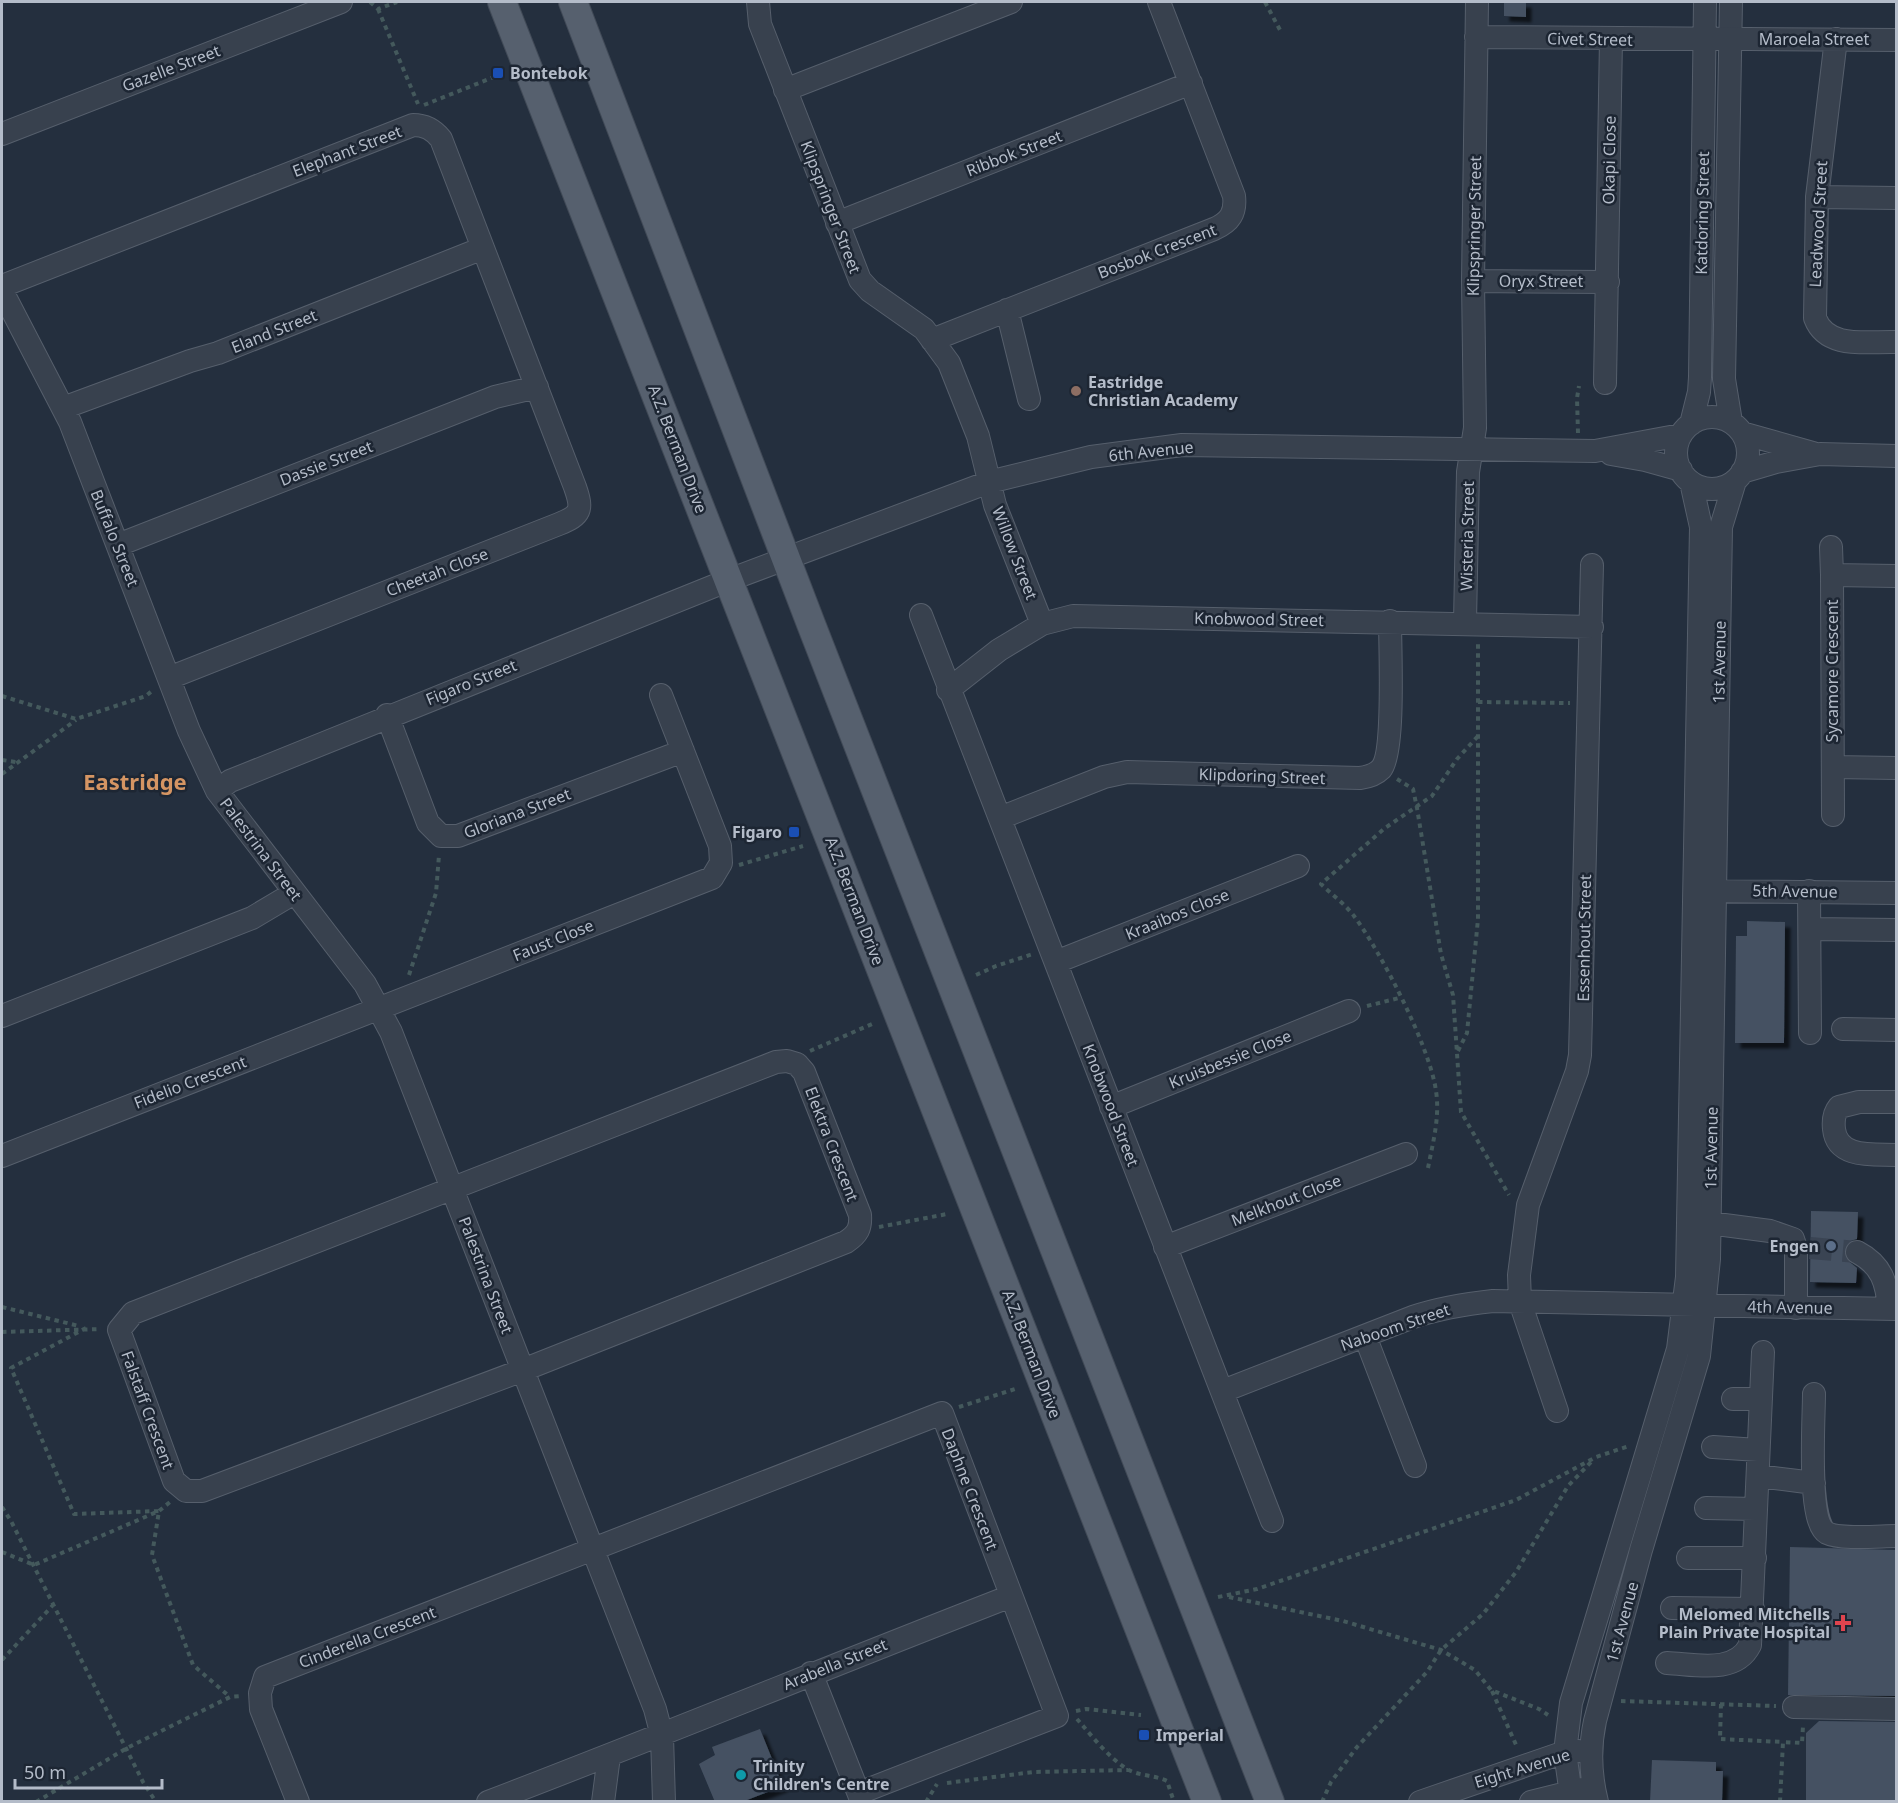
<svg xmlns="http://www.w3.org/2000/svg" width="1898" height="1803" font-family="'Noto Sans',sans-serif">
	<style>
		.building { fill: #455162; filter: url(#shadow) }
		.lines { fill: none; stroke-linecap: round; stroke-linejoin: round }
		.minor-tunnel { stroke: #3a4453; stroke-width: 22; stroke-dasharray: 22 11; stroke-linecap: butt }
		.minor-casing { stroke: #565f6c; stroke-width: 24 }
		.major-casing { stroke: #414a57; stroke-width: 30 }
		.path { stroke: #44595c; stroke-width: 4; stroke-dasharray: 4.5 4.5; stroke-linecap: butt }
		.minor { stroke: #38414e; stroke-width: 22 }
		.major { stroke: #56606e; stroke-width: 28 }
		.transit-dot { fill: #1a4fb4; stroke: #1d2633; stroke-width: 2 }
		.education-dot { fill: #8d6e63; stroke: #1d2633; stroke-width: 2 }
		.service-dot { fill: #5c6f8a; stroke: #1d2633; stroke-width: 2 }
		.health-dot { fill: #e0444e; stroke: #1d2633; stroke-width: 2 }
		.culture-dot { fill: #0f9aa8; stroke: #1d2633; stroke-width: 2 }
		.labels { text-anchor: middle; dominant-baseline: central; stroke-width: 5; stroke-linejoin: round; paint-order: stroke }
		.street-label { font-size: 16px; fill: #b4bcc9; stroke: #1d2633 }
		.poi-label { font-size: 16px; font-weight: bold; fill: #b4bcc9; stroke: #1d2633; text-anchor: start }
		.district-label { font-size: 22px; font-weight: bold; fill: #d59563; stroke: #1d2633 }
	</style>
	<defs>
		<filter id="shadow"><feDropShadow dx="5.5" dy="5.5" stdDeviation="1.5" flood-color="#0009"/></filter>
	</defs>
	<rect width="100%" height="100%" fill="#242f3e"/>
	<path class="building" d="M1504 2H1526V17L1504 16Z
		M1747 921 1785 922 1784 1043H1735L1736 936H1747Z
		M1811 1211 1858 1212 1857 1239 1850 1241 1844 1251 1846 1259 1857 1268 1856 1283 1810 1282Z
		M1790 1547 1896 1550V1696L1788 1695Z
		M1819 1721 1896 1722V1802H1806V1733Z
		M760 1729 783 1786 742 1802H715L699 1764 715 1755 712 1747Z
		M1652 1760 1716 1762V1771H1723L1722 1802H1650Z"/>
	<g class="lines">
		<path class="minor-tunnel" d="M1810 1248 1857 1252"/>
		<g class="minor-casing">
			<path id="minor" d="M758 2 760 24 860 280 870 291 924 329 949 363 978 436 995 505 1042 624
				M1476 37 1896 40
				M1836 39 1817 197 1815 318C1827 350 1868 341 1896 342
				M785 90 1011 2
				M2 134 341 2
				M1817 197 1896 198
				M837 223 1191 83
				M1473 281 1608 282
				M2 286 413 125C425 125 433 129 441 139L575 487C583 510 581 515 559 524L169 678
				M2 291 70 422 189 731 217 791 365 984 391 1032 655 1709 662 1736 664 1802
				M1007 310 1029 399
				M932 340 1214 229C1230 222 1236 213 1234 196L1159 2
				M1605 383 1611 39
				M63 408 190 361 218 353 483 248
				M1676 453a36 36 0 1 1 72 0a36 36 0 1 1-72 0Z
				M1731 422 1724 379 1731 2
				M1691 424 1699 392 1700 377 1705 2
				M1742 433 1813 453
				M1611 454 1645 460 1681 470
				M1742 472 1776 462 1820 454 1896 456
				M118 545 495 397 537 387
				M1831 547 1832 575
				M921 615 1272 1521
				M1465 622 1468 472 1475 428 1473 281 1477 2
				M948 690 999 650 1042 624 1073 616 1592 627
				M387 715 428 823 441 836H458L683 751
				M1833 767 1896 768
				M217 791 230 781 729 580 989 482 1091 457 1182 445 1595 451 1681 435
				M1833 815 1832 575 1896 576
				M1000 818 1104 777 1127 772 1360 778C1368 777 1375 775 1381 769 1395 753 1390 647 1390 621
				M1700 891 1896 893
				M1809 891 1810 1033
				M1810 929 1896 930
				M1056 962 1298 866
				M2 1016 252 918 294 893
				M1843 1029 1896 1030
				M787 1061 797 1064 804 1072 860 1215C861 1228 858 1234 846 1242L523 1370 202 1491H186L174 1481 119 1330 133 1313 776 1062Z
				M1896 1102H1859L1839 1107C1834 1113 1833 1120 1834 1129 1837 1159 1874 1154 1896 1155
				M1111 1107 1349 1011
				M2 1156 712 878 721 863 720 846 661 695
				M1709 1223 1770 1231 1793 1239 1796 1248V1308
				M1165 1247 1406 1154
				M1857 1252C1882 1265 1887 1283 1889 1309
				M1365 1336 1415 1466
				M1223 1391 1413 1317C1440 1308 1465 1304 1493 1301L1896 1309
				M1814 1394C1814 1418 1807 1522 1827 1533 1841 1540 1880 1536 1896 1536
				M1733 1399H1761
				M1557 1411 1520 1302 1519 1275 1528 1205 1577 1071 1580 1055 1592 565
				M1713 1447 1758 1450
				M1758 1476 1814 1483
				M1706 1508 1756 1509
				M1688 1558H1755
				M1672 1608 1753 1609
				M1667 1663C1694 1664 1735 1675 1750 1645L1763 1352
				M811 1673 862 1802
				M1794 1707 1896 1709
				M298 1802 261 1709 260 1693 265 1677 942 1413 1057 1716 859 1793
				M488 1802C663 1735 836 1664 1011 1596
				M603 1802 609 1756
				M1420 1802 1565 1752 1579 1751
				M1531 1802 1583 1789
				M1572 1802 1565 1752 1571 1703 1678 1349 1687 1277 1701 527 1691 482
				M1597 1802C1590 1774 1589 1749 1595 1721L1641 1550 1699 1356 1709 1259 1721 527 1735 481"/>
		</g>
		<g class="major-casing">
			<path id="major" d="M502 2 1207 1802
				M573 2 811 624 1270 1802"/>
		</g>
		<path class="path" d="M370 2 378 9 397 2
			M1265 2 1280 30
			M378 9 418 104
			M424 105 504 73
			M1578 433 1577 398 1579 386
			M2 696 76 719 146 696 153 690
			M1478 702 1570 703
			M2 760 16 762
			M2 774 76 720
			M1397 779 1413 789 1417 808 1441 954 1453 995 1461 1112 1509 1195
			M739 865 803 846
			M409 975 436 893 439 855
			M976 975 996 966 1033 954
			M1367 1006 1399 998
			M810 1051 872 1024
			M1458 1051 1467 1033 1478 919V644
			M1428 1168C1433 1142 1440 1117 1436 1091 1430 1047 1381 952 1354 916 1345 904 1331 894 1321 884L1385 828 1432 796 1457 759 1479 735
			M879 1227 947 1214
			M2 1307 79 1326
			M86 1328 11 1368 74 1514 159 1511 152 1555 193 1665 230 1697
			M2 1332 101 1329
			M959 1407 1015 1389
			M2 1507 11 1521 143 1782 156 1802
			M2 1552 34 1565 159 1511 170 1502
			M1218 1597 1257 1589 1516 1500 1596 1457 1629 1446
			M1229 1597 1343 1621 1441 1650 1475 1670 1491 1690 1539 1709 1548 1715
			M2 1660 54 1604
			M1492 1691 1517 1747
			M1621 1701 1776 1706
			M1721 1704 1720 1739 1783 1742
			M1076 1711 1086 1709 1141 1715
			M1077 1719C1092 1736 1108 1757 1127 1769 1138 1776 1155 1775 1167 1781L1174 1802
			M947 1783 1033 1772 1128 1770
			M36 1802 127 1748 230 1697 241 1696
			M926 1802 937 1784
			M1322 1802 1331 1782 1357 1747 1427 1672 1441 1650 1483 1614 1516 1572 1568 1486 1593 1460
			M1780 1802 1783 1742 1802 1743 1803 1726"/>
		<use href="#minor" class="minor"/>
		<use href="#major" class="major"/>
	</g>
	<g class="transit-dot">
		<rect x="492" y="67" width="12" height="12" rx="3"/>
		<rect x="788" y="826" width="12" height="12" rx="3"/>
		<rect x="1138" y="1729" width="12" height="12" rx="3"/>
	</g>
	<circle class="education-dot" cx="1076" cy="391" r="6"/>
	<circle class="service-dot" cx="1831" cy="1246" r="6"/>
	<path class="health-dot" d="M1840 1614h6v6h6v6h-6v6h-6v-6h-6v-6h6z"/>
	<circle class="culture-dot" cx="741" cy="1775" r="6"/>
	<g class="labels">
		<g class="street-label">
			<text transform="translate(1590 39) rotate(1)">Civet Street</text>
			<text x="1814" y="39">Maroela Street</text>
			<text transform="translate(171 68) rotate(-21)">Gazelle Street</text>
			<text transform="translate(347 151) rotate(-21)">Elephant Street</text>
			<text transform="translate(1014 153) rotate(-21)">Ribbok Street</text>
			<text transform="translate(1609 160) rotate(-89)">Okapi Close</text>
			<text transform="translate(831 207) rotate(69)">Klipspringer Street</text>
			<text transform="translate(1702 213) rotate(-89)">Katdoring Street</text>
			<text transform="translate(1818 224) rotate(-87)">Leadwood Street</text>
			<text transform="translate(1474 226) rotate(-89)">Klipspringer Street</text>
			<text transform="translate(1157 251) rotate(-21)">Bosbok Crescent</text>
			<text x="1541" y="281">Oryx Street</text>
			<text transform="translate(274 331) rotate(-22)">Eland Street</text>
			<text transform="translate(678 449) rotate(69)">A.Z. Berman Drive</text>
			<text transform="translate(1151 451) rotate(-6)">6th Avenue</text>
			<text transform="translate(326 463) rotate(-21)">Dassie Street</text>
			<text transform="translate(1467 536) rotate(-89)">Wisteria Street</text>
			<text transform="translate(115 538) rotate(68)">Buffalo Street</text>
			<text transform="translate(1015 553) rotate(69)">Willow Street</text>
			<text transform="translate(437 572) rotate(-21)">Cheetah Close</text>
			<text transform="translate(1259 619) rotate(1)">Knobwood Street</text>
			<text transform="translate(1719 662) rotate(-89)">1st Avenue</text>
			<text transform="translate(1832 671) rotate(-90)">Sycamore Crescent</text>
			<text transform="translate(471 682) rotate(-22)">Figaro Street</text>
			<text transform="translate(1262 776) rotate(2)">Klipdoring Street</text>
			<text transform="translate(517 813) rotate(-21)">Gloriana Street</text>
			<text transform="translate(261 849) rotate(53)">Palestrina Street</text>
			<text transform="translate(1795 891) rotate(1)">5th Avenue</text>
			<text transform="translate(855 901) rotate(69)">A.Z. Berman Drive</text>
			<text transform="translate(1177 914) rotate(-22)">Kraaibos Close</text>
			<text transform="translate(1584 938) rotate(-89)">Essenhout Street</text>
			<text transform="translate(553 940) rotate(-22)">Faust Close</text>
			<text transform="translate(1230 1059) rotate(-22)">Kruisbessie Close</text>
			<text transform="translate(190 1082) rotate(-21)">Fidelio Crescent</text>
			<text transform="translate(1111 1105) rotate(69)">Knobwood Street</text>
			<text transform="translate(832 1144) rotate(69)">Elektra Crescent</text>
			<text transform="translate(1711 1148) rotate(-89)">1st Avenue</text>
			<text transform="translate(1286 1200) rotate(-21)">Melkhout Close</text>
			<text transform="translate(486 1275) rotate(69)">Palestrina Street</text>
			<text transform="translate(1790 1307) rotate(1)">4th Avenue</text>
			<text transform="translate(1395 1327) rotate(-19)">Naboom Street</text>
			<text transform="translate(1032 1354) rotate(69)">A.Z. Berman Drive</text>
			<text transform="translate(148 1410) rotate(70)">Falstaff Crescent</text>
			<text transform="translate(970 1489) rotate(69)">Daphne Crescent</text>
			<text transform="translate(1622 1622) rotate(-75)">1st Avenue</text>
			<text transform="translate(367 1637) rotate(-21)">Cinderella Crescent</text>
			<text transform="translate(835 1664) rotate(-22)">Arabella Street</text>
			<text transform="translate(1522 1768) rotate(-17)">Eight Avenue</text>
		</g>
		<g class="poi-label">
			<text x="510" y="73">Bontebok</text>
			<text x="1088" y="382">Eastridge<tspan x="1088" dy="18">Christian Academy</tspan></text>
			<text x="782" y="832" text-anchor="end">Figaro</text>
			<text x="1819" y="1246" text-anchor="end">Engen</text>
			<text x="1830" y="1614" text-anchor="end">Melomed Mitchells<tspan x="1830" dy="18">Plain Private Hospital</tspan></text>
			<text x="1156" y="1735">Imperial</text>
			<text x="753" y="1766">Trinity<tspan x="753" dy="18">Children's Centre</tspan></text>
		</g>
		<g class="district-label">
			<text x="135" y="781">Eastridge</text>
		</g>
	</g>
	<rect width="1898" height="1803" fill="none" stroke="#b4bcc9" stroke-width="6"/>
	<path d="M15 1779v9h147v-9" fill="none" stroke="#b4bcc9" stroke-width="3"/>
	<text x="24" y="1779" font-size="18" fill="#b4bcc9" stroke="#1d2633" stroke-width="4.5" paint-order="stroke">50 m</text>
</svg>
